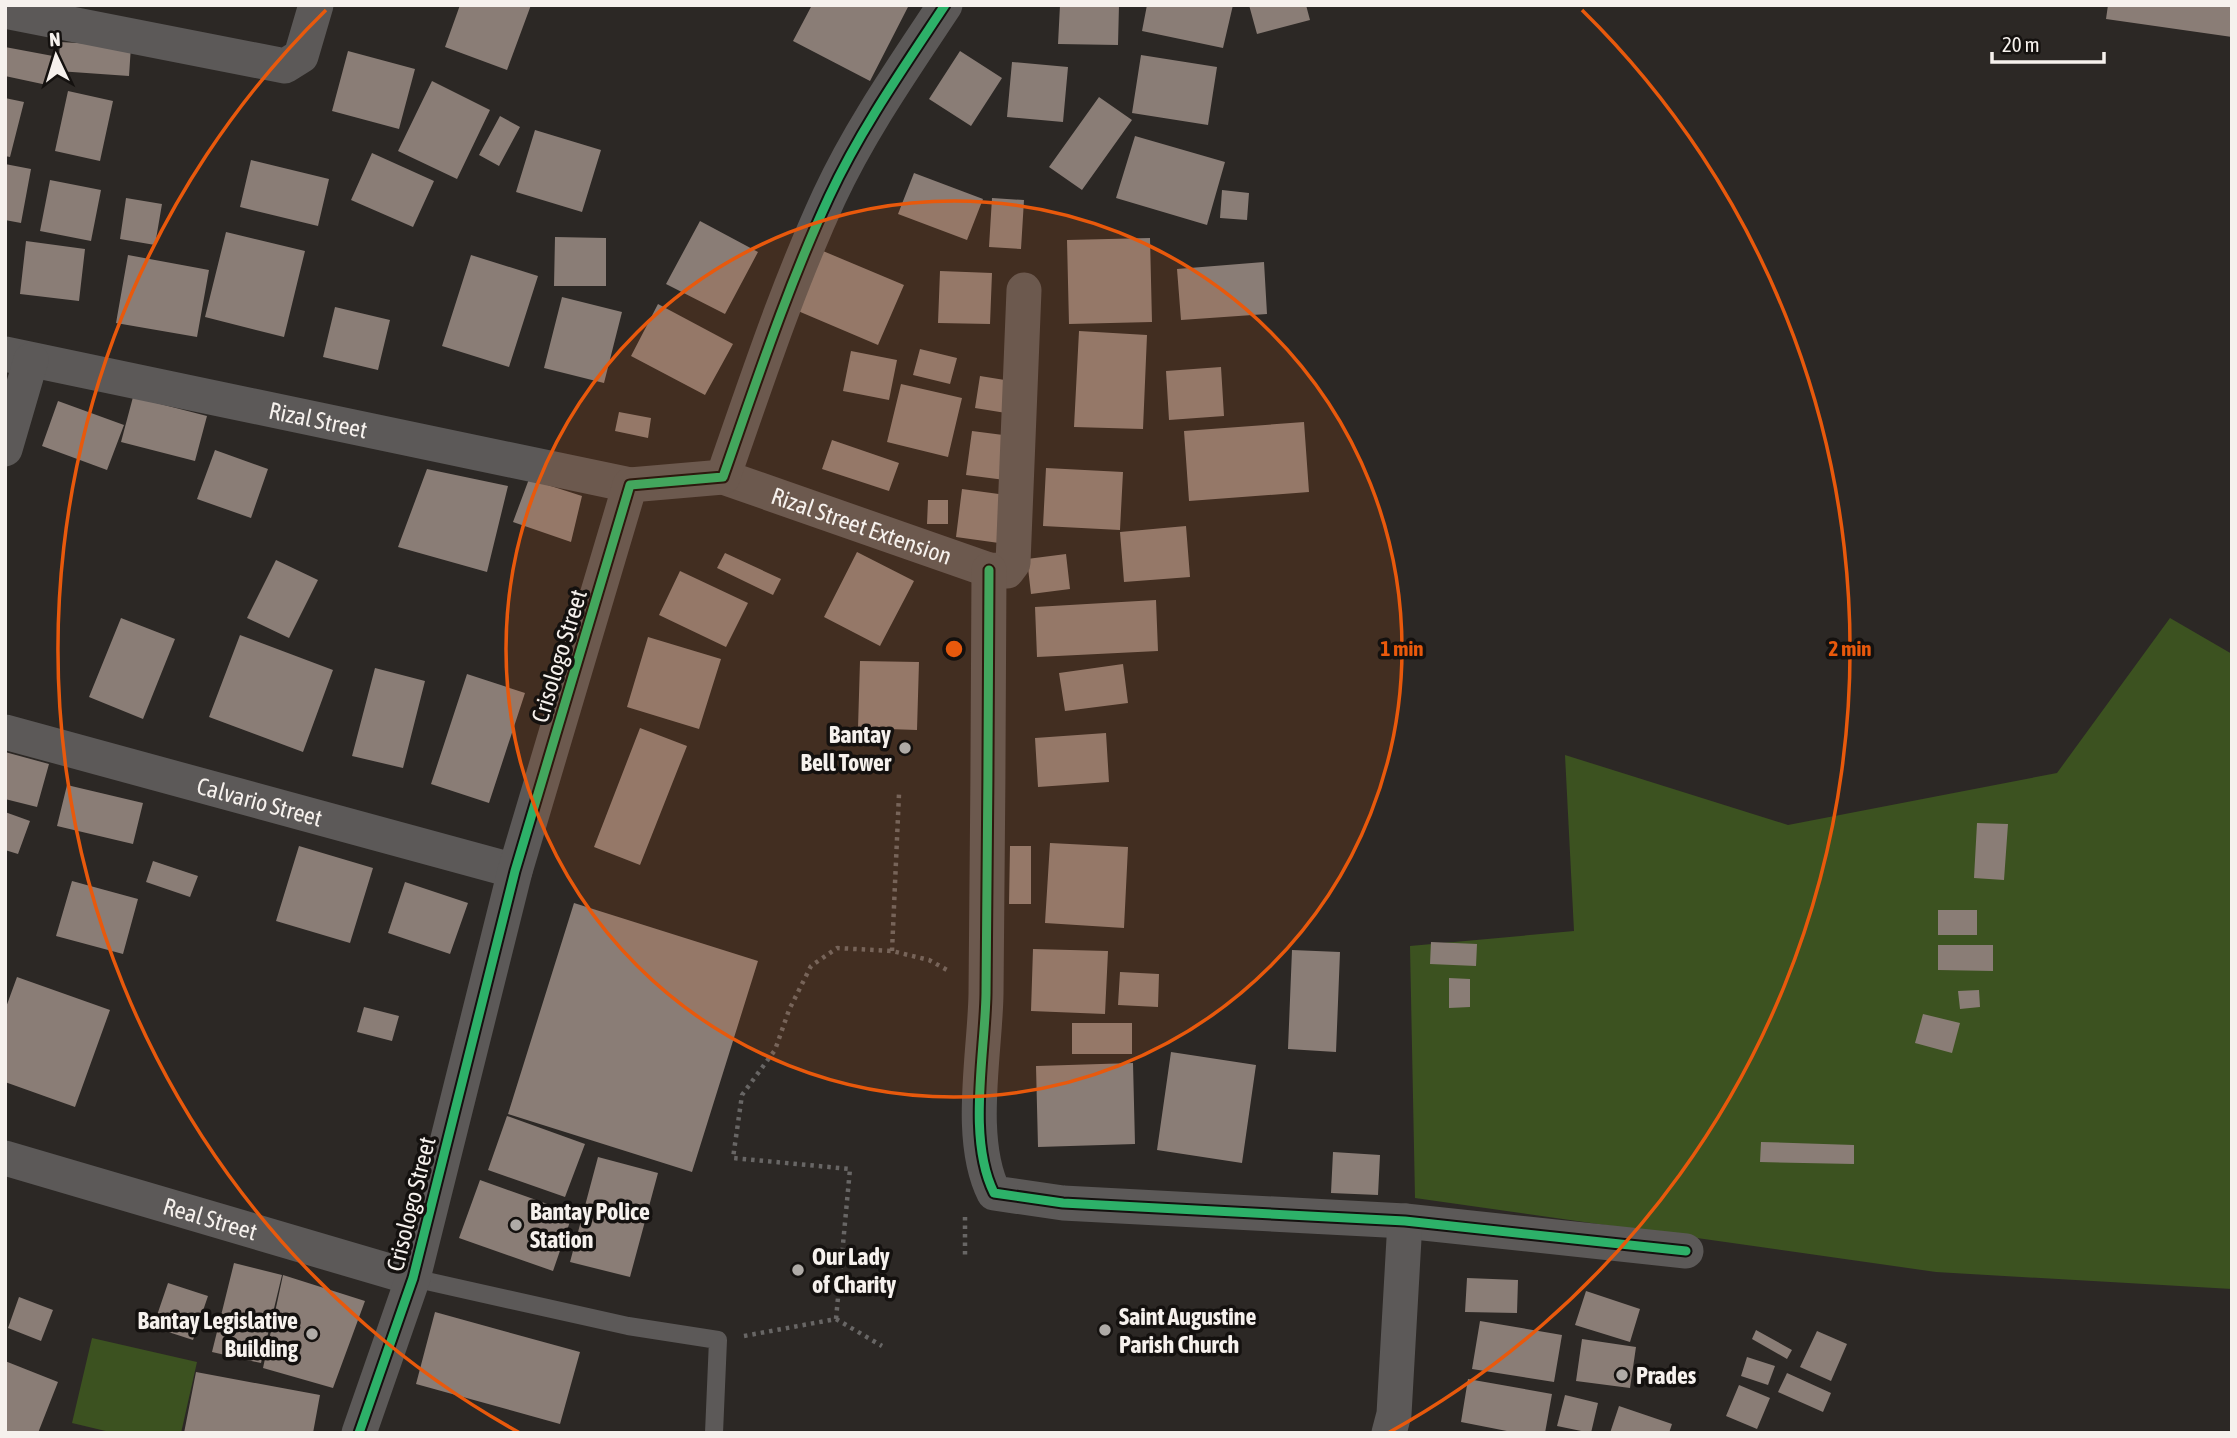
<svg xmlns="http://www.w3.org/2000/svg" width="2237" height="1438" font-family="'Asap Condensed',sans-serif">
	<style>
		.green { fill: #3c5220 }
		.building { fill: #8a7d76 }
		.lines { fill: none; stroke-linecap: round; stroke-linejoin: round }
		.path { stroke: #686665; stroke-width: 4.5; stroke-dasharray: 3.5 5; stroke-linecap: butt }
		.lane { stroke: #5c5958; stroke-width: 18 }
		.street { stroke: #5c5958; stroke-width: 35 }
		.cycleway-casing { stroke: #14110f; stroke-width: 13 }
		.cycleway { stroke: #2db169; stroke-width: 9 }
		.ring { fill: none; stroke: #e8590c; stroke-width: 3.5 }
		.poi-dot { fill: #afaba7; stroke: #14110f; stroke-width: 2.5 }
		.labels { text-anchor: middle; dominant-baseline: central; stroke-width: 7; stroke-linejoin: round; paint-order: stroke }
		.street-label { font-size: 24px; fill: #f6f1ed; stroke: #14110f }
		.poi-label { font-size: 24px; font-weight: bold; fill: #f6f1ed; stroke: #14110f; text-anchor: start }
		.centre { fill: #e8590c; stroke: #14110f; stroke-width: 3.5 }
		.ring-label { font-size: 21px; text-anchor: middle; font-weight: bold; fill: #e8590c; stroke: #14110f; stroke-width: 7; stroke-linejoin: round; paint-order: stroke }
	</style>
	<rect width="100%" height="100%" fill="#2c2825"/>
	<path class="green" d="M2170 618 2232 654V1289L1936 1272 1415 1198 1410 946 1574 931 1565 755 1788 825 2057 773Z
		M92 1338 197 1362 181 1433H114L72 1423Z"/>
	<path class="building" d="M460 5H531L507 70 445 47Z
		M812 5H909L870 81 793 41Z
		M1060 5H1119L1118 45 1058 44Z
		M1147 5H1233L1223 48 1142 31Z
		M1249 5H1306L1310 20 1257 34Z
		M2108 5H2232V37L2106 19Z
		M60 42 131 46 129 76 58 71Z
		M5 47 53 56 47 85 5 76Z
		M348 51 415 69 399 129 332 111Z
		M960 51 1002 78 971 126 929 99Z
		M1141 55 1217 67 1208 125 1132 113Z
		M1012 62 1068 67 1063 122 1007 117Z
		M432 81 490 110 457 179 398 151Z
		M68 91 113 101 100 161 55 151Z
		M1099 97 1132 120 1082 190 1049 167Z
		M5 98 24 102 10 157 5 156Z
		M500 116 520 127 499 166 479 155Z
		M535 130 601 150 582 212 516 192Z
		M1135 136 1225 162 1207 225 1116 198Z
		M372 153 434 181 413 227 351 200Z
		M251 160 329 179 318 226 240 207Z
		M5 164 31 169 21 223 5 220Z
		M914 173 983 199 967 240 898 214Z
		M50 180 101 190 91 241 40 231Z
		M1222 190 1249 193 1247 220 1220 218Z
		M126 198 162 204 155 245 120 239Z
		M992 198 1024 200 1021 249 989 247Z
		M700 221 758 252 725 314 666 284Z
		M226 232 305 251 284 337 205 317Z
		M555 237 606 238V286H554Z
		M1150 238 1152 322 1069 324 1067 240Z
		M26 241 85 249 79 301 20 294Z
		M823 251 904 285 878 345 798 311Z
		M128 255 209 270 197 337 116 323Z
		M471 255 538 276 509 367 442 346Z
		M1264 262 1267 314 1181 320 1177 269Z
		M940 271 992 273 990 324 938 323Z
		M562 297 622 312 604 383 544 368Z
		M658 304 733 344 705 395 631 356Z
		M335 307 390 320 378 370 323 357Z
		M1079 331 1147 335 1143 429 1074 427Z
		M920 349 957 358 950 384 913 375Z
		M851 351 897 360 889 400 843 391Z
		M1221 367 1224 416 1169 420 1166 371Z
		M980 376 1011 381 1006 413 975 408Z
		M901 384 962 398 948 457 887 442Z
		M133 397 207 416 195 461 121 442Z
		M58 401 124 425 107 470 42 446Z
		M619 412 651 418 648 438 615 431Z
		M1304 422 1309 492 1189 501 1184 431Z
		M972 431 1011 436 1005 480 966 475Z
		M832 440 899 463 889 491 822 469Z
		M215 450 268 469 251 518 197 499Z
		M1046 468 1123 472 1120 530 1043 526Z
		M427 469 508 486 487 572 398 547Z
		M529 479 582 496 571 542 513 522Z
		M962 489 1006 495 999 543 956 537Z
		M928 500H948V524H927Z
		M1186 526 1190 577 1124 582 1120 532Z
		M857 552 914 581 880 646 824 617Z
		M725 553 781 579 773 595 717 568Z
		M1066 554 1070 589 1031 594 1027 559Z
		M276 560 318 580 289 638 247 618Z
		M680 571 748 603 726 647 659 615Z
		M1156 600 1158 651 1037 657 1035 607Z
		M121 618 175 639 143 719 89 697Z
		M240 635 333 670 303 752 209 717Z
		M648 637 721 659 699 729 627 707Z
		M860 661 919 662 917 730 858 728Z
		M1123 664 1128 703 1065 711 1059 673Z
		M375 668 425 681 403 768 352 756Z
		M467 674 525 693 489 803 431 784Z
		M640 728 687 746 640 865 594 847Z
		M1106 733 1109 782 1038 787 1035 738Z
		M5 752 49 764 37 807 5 799Z
		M67 785 143 803 133 844 57 826Z
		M5 812 30 821 18 854 5 850Z
		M1977 823 2008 824 2004 880 1974 878Z
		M1050 843 1128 847 1124 928 1045 923Z
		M299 846 373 868 350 943 276 921Z
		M1010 846H1031V904H1009Z
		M153 861 198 876 190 897 146 882Z
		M72 881 138 899 123 954 56 936Z
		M405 882 468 903 450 954 388 933Z
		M574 903 758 961 692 1172 508 1114Z
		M1938 910H1977V935H1938Z
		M1431 942 1477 944 1476 966 1430 964Z
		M1938 945H1993V971L1938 970Z
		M1033 949 1108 951 1105 1014 1031 1011Z
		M1292 950 1340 952 1336 1052 1288 1049Z
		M1120 972 1159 974 1158 1007 1118 1005Z
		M17 977 110 1010 75 1107 5 1082V1010Z
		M1449 978 1470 979V1007L1449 1008Z
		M1979 990 1980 1007 1960 1009 1958 991Z
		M364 1007 399 1016 392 1041 357 1032Z
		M1923 1014 1960 1023 1952 1053 1915 1043Z
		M1072 1023H1132V1054H1072Z
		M1171 1052 1256 1065 1242 1163 1157 1150Z
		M1133 1063 1135 1144 1038 1147 1036 1066Z
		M507 1116 585 1144 565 1197 488 1170Z
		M1761 1142 1854 1145V1164L1760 1162Z
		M1333 1152 1380 1155 1378 1195 1331 1193Z
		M598 1157 658 1173 630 1277 570 1262Z
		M480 1180 573 1213 553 1271 459 1238Z
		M234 1263 282 1275 261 1363 212 1352Z
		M283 1275 365 1301 333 1388 263 1368Z
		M1467 1278 1518 1280 1517 1313 1465 1312Z
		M168 1283 208 1296 193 1340 153 1327Z
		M1586 1291 1640 1309 1630 1342 1575 1325Z
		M19 1297 53 1310 41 1341 8 1328Z
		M435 1312 580 1352 560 1424 416 1384Z
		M1480 1321 1562 1335 1554 1382 1472 1369Z
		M1756 1330 1792 1350 1787 1359 1752 1339Z
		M1817 1331 1847 1344 1831 1381 1800 1367Z
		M1582 1339 1636 1347 1630 1388 1576 1381Z
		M1747 1357 1775 1366 1768 1385 1741 1376Z
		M5 1361 58 1382 38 1433H5Z
		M196 1372 320 1395 313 1433H184Z
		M1787 1373 1831 1393 1823 1412 1778 1392Z
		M1468 1379 1552 1394 1545 1433H1517L1461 1422Z
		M1739 1385 1770 1398 1757 1429 1726 1416Z
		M1565 1395 1598 1403 1591 1433 1557 1426Z
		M1619 1406 1672 1424 1669 1433H1610Z"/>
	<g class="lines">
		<path class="path" d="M892 951 899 794
			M965 1217V1258
			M836 1319 850 1169 733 1158 742 1095 775 1050 789 1010 811 966 837 948 892 951 929 960 949 971
			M744 1336 836 1319 882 1346"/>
		<path class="lane" d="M413 1278 628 1326 718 1340 714 1433"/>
		<g class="street">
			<path d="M5 11 285 66 301 56 316 5"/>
			<path id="s1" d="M5 354 630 485"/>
			<path d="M5 449 31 360"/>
			<path id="s2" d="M723 477 989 570 1007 571 1013 563 1024 290"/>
			<path d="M989 570C988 711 988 853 986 994 985 1054 967 1139 994 1193L1063 1203 1405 1221 1686 1251"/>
			<path id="s3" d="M5 732 515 871"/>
			<path id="s4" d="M5 1158 413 1278"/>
			<path d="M359 1433 413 1278 515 871 630 485 723 477C756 383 787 288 829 197 860 130 904 67 945 5"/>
			<path d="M1389 1433 1394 1414 1405 1221"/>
		</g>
		<g class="cycleway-casing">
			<path id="cycleway" d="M989 570C988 711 988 853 986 994 985 1054 967 1139 994 1193L1063 1203 1405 1221 1686 1251
				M359 1433 413 1278 515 871 630 485 723 477C756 383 787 288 829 197 860 130 904 67 945 5"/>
		</g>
		<use href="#cycleway" class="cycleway"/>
	</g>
	<circle cx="954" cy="649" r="448" fill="#e8590c" fill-opacity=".12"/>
	<g class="ring">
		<circle cx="954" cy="649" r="448"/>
		<path d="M520 1433A896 896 0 0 1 326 10M1582 10A896 896 0 0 1 1388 1433"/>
	</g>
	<g class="poi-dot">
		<circle cx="905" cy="748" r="7"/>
		<circle cx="516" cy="1225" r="7"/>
		<circle cx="798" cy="1270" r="7"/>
		<circle cx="1105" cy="1330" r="7"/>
		<circle cx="312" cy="1334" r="7"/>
		<circle cx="1622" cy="1375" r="7"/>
	</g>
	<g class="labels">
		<g class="street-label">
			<text stroke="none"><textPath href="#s1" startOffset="320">Rizal Street</textPath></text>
			<text stroke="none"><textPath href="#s2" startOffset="147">Rizal Street Extension</textPath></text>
			<text transform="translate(559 656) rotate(-73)">Crisologo Street</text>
			<text stroke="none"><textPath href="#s3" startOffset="264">Calvario Street</textPath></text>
			<text transform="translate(411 1204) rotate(-76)">Crisologo Street</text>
			<text stroke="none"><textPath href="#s4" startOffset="214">Real Street</textPath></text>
		</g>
		<g class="poi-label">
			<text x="891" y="734" text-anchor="end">Bantay<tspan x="891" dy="28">Bell Tower</tspan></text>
			<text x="530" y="1211">Bantay Police<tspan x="530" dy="28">Station</tspan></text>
			<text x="812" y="1256">Our Lady<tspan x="812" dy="28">of Charity</tspan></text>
			<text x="1119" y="1316">Saint Augustine<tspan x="1119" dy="28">Parish Church</tspan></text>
			<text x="298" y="1320" text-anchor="end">Bantay Legislative<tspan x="298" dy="28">Building</tspan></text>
			<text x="1636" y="1375">Prades</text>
		</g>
	</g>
	<circle cx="954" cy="649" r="10" class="centre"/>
	<g class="ring-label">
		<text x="1402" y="656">1 min</text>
		<text x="1850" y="656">2 min</text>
	</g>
	<rect width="2237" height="1438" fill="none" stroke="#f6f1ed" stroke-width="14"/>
	<g transform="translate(56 56) rotate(356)" stroke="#14110f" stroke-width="5" paint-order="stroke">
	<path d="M0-5L12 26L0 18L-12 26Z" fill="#f6f1ed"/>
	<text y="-10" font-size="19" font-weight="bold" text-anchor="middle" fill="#f6f1ed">N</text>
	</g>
	<path d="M1992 52v10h112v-10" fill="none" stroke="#f6f1ed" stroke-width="3.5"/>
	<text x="2002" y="52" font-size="21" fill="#f6f1ed" stroke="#14110f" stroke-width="5" paint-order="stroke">20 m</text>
</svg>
